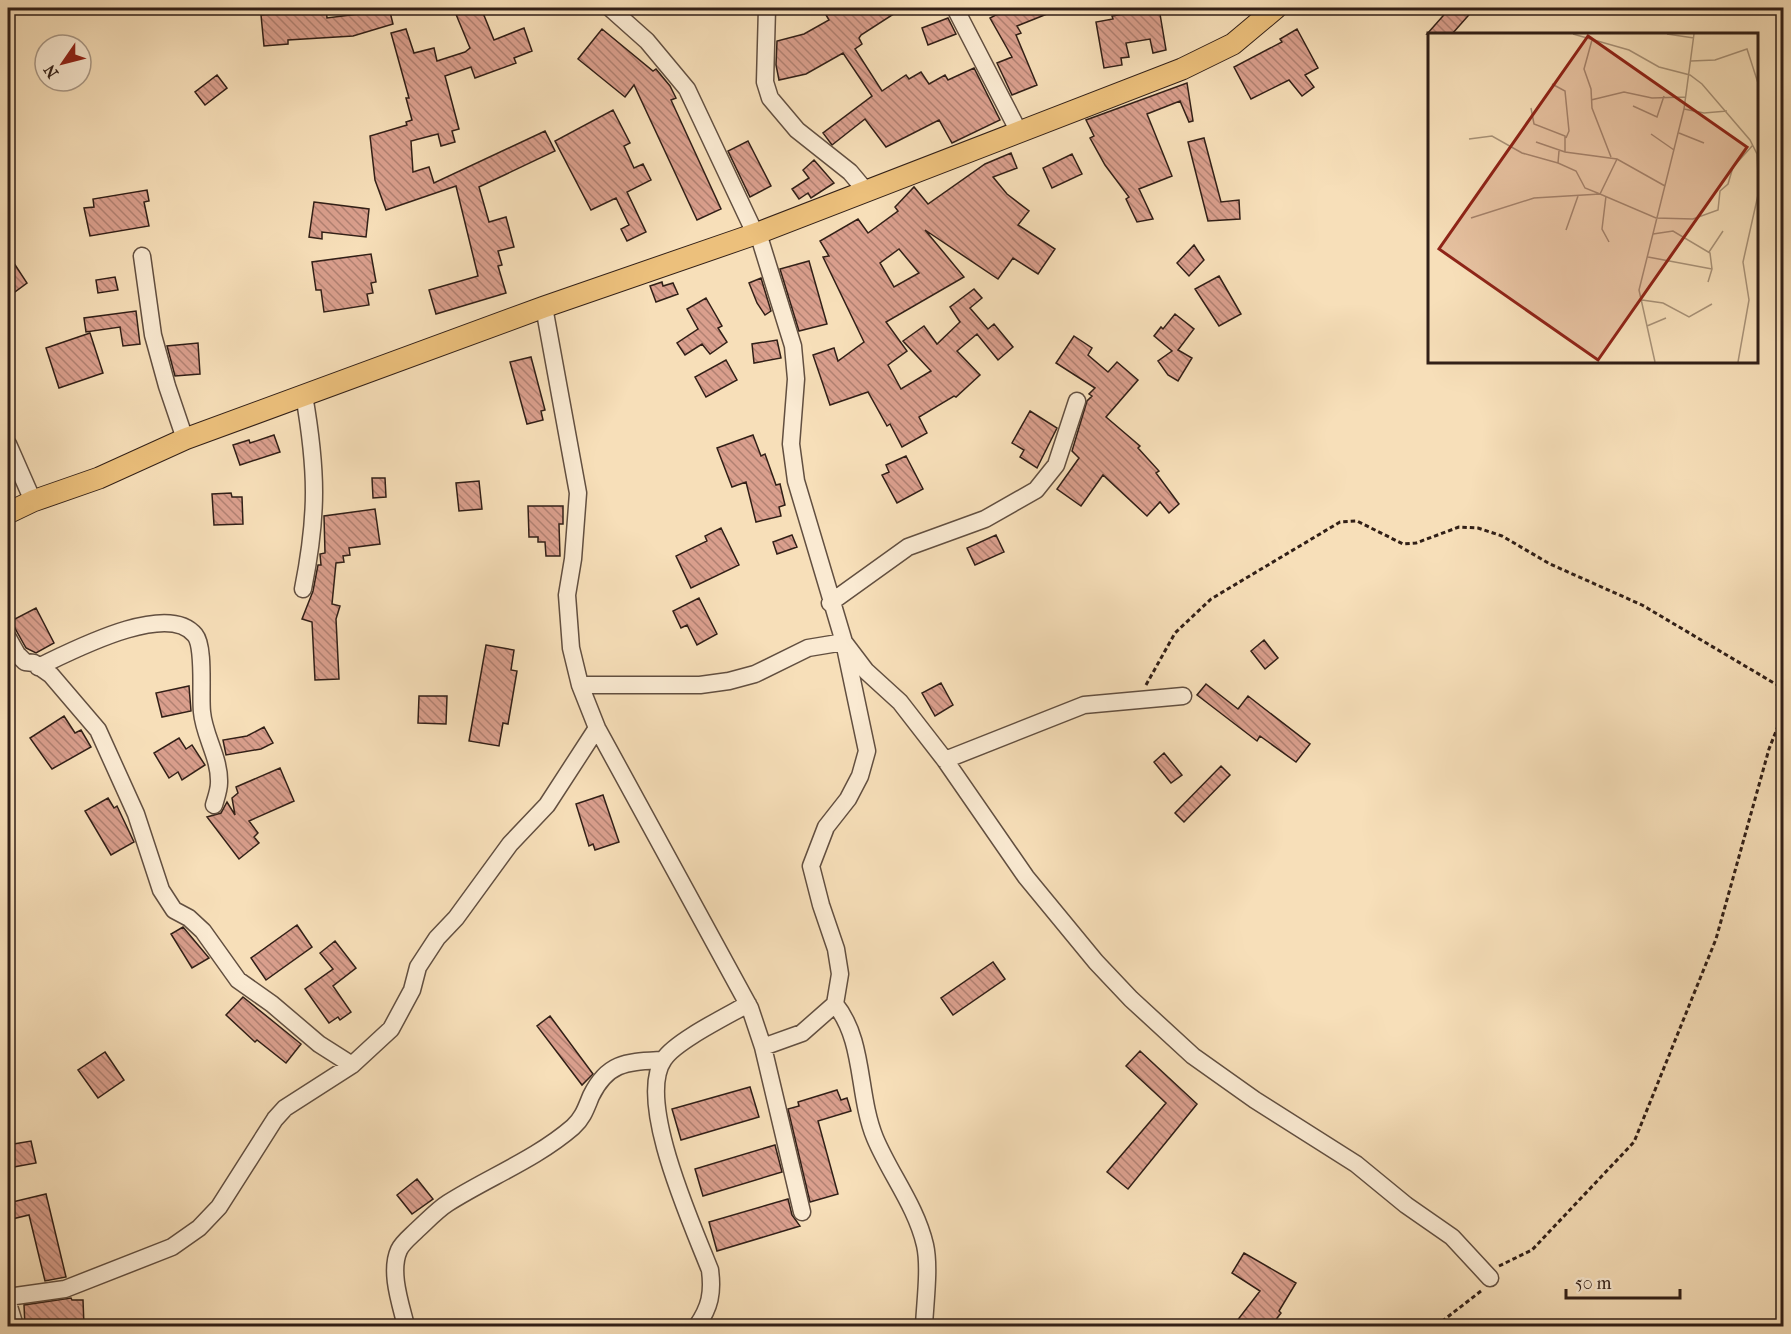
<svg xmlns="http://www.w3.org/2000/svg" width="1791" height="1334" font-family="'IM FELL French Canon',serif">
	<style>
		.building { fill: url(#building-back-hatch); stroke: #311f17; stroke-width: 1.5; fill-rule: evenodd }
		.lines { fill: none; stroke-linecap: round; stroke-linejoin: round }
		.minor-casing { stroke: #624f40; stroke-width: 19 }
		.major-casing { stroke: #311f17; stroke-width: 23 }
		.path { stroke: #311f17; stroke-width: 3; stroke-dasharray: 4.5 3; stroke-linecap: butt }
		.minor { stroke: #faead2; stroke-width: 16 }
		.major { stroke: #ecc07c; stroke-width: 21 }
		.inset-road { fill: none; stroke: #a89278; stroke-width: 1.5 }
		.view { fill: #8f2418; fill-opacity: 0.15; stroke: #8f2418; stroke-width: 3 }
		.inset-edge { fill: none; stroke: #311f17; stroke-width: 3 }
	</style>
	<defs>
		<pattern id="building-back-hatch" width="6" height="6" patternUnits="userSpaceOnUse" patternTransform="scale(1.5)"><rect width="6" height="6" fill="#da9f8d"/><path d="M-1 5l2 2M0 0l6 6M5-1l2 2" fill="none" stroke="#b18172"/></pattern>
	</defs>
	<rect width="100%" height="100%" fill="#f7dfb9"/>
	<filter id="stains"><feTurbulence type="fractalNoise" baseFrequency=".00333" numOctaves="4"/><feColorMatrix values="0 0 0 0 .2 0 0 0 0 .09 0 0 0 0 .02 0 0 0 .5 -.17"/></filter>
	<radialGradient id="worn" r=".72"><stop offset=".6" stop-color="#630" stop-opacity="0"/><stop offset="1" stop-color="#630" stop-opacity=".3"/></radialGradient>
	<path class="building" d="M326 8 327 18 358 14 356 8H389L393 24 353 36 288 40V44L264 46 261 15Z
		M466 8H481L494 40 524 28 532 51 514 58 516 63 475 78 471 67 445 76 459 129 452 131 455 142 441 146 438 134 411 141 413 172 429 167 434 183 545 131 555 151 479 187 489 222 506 217 514 247 498 251 502 265 498 266 506 293 436 314 429 290 478 276 456 186 386 210 375 180 370 136 407 125 406 122 412 120 406 98H409L391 33 406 29 414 53 434 48 437 61 465 52 470 48 455 12Z
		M822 8H903L861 35 859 38 862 44 855 49 882 91 906 75 909 79 921 72 929 84 945 75 948 80 974 68 1000 120 952 143 939 120 886 147 865 119 832 145 823 133 872 96 843 53 806 74 779 80 776 65 777 41 804 34 829 20Z
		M1009 8H1062L1017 26 1021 33 1016 35 1037 85 1012 95 997 63 1012 57 990 18Z
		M1159 8 1166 50 1153 53 1150 39 1126 43 1129 57 1121 58 1122 65 1104 68 1096 22 1113 19 1112 16Z
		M1450 8H1475L1452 34H1427Z
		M948 18 956 34 928 45 922 28Z
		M602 29 653 71 656 69 670 86 676 98 671 100 721 209 697 220 634 85 625 97 578 59Z
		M1297 29 1318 68 1305 75 1314 87 1302 96 1289 80 1251 99 1234 67 1282 42 1280 39Z
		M217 75 227 88 205 105 195 92Z
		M1187 83 1193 121 1189 122 1180 101 1147 114 1172 176 1139 189 1153 219 1137 222 1126 199 1129 197 1105 165 1090 138 1094 136 1086 120Z
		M613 110 630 143 624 146 634 168 643 164 651 180 627 192 646 232 627 241 621 229 629 225 616 198 591 210 555 141Z
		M1204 138 1221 202 1239 200 1240 219 1208 221 1188 142Z
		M748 141 771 186 750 197 728 151Z
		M1011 153 1017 168 993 177 1007 194 1029 211 1018 225 1055 249 1038 274 1013 258 998 279 925 230 964 277 886 322 907 351 888 365 901 389 931 371 903 341 924 326 937 344 960 322 950 307 974 289 982 298 970 308 988 329 994 324 1013 347 998 360 977 334 957 351 980 375 956 397 954 396 919 417 927 433 902 447 890 424 887 426 868 392 830 405 813 355 834 348 838 361 864 342 823 257 829 256 820 241 858 219 868 233 898 211 895 207 914 187 928 204 985 164ZM899 249 919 273 894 287 880 263Z
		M1072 154 1082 174 1052 188 1043 168Z
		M814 160 834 183 811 198 808 193 799 199 792 189 809 178 803 170Z
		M147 190 149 201 144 202 149 226 90 236 84 208 94 207 93 199Z
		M314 202 369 209 366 237 322 232V239L309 237Z
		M1194 245 1204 260 1189 276 1177 263Z
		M8 254 27 283 8 297Z
		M371 254 376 282 371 283 373 293 367 294 369 305 324 312 321 290H316L312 262Z
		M809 261 827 324 799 331 780 269Z
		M1219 276 1241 314 1219 326 1195 289Z
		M115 277 118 290 98 293 96 280Z
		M761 278 771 311 765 315 757 303 749 283Z
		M662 282 663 286 673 283 678 294 656 302 650 286Z
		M706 298 722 326 718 328 727 342 710 354 702 344 685 355 677 343 698 329 687 309Z
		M136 311 140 344 123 346 120 327 86 332 84 318Z
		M1175 314 1194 329 1178 350 1192 358 1178 381 1168 375 1158 361 1172 351 1154 336 1161 327 1163 329Z
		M90 333 103 373 59 388 46 348Z
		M1074 336 1092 348 1088 355 1108 372 1117 362 1138 380 1106 417 1140 446 1138 448 1159 471 1156 473 1179 504 1169 513 1160 502 1147 516 1103 475 1081 506 1057 489 1079 458 1072 451 1087 401 1092 396 1089 394 1095 388 1056 363Z
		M777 340 781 358 754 363 752 344Z
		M198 343 200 374 175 376 167 346Z
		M531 357 545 410 541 411 543 420 527 424 510 362Z
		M726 360 737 380 706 397 695 377Z
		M1030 411 1057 428 1037 468 1020 457 1024 450 1012 443Z
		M274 435 280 452 240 465 233 445 249 440 250 443Z
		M753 435 761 456 765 454 776 485 780 484 785 505 779 507 781 516 756 522 746 482 732 487 717 448Z
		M906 456 923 489 897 503 882 475 889 472 886 465Z
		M372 478H385L386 497 373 498Z
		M479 481 482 509 459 511 456 483Z
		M231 493 232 497H242L243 524 214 525 212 494Z
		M528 506H563V524H559L560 556H546L545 542H538V537H529Z
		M375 509 380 544 349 548 350 555 343 556 344 562 336 563 332 604 340 606 336 619 339 679 315 680 312 622 302 619 313 591 318 565H321L320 554 325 553 324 516Z
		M721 528 739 565 691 588 676 556 707 541 705 536Z
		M792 535 797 547 777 554 773 542Z
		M996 535 1004 552 975 565 967 548Z
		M699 598 717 634 697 645 687 625 681 628 673 611Z
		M36 608 54 643 36 653 26 648 11 621Z
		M1264 640 1278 658 1265 669 1251 651Z
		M486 645 514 650 511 670 517 671 508 724 503 723 499 746 469 741Z
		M941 683 953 705 935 716 922 693Z
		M1206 684 1238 709 1248 696 1310 744 1296 762 1260 736 1257 741 1197 695Z
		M189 686 191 711 162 717 156 693Z
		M419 696H447L446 724 418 723Z
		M64 716 75 733 81 730 91 747 52 769 30 738Z
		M264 727 273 743 261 749 226 755 223 740 247 736Z
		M179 738 186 749 192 745 205 765 182 780 178 772 169 778 154 753Z
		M1164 753 1182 775 1171 783 1154 762Z
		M1221 766 1230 775 1184 822 1175 813Z
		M280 768 294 801 249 821 258 833 254 837 259 843 239 859 207 817 221 813 227 802 235 815 232 798 238 793 236 787Z
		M603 795 619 842 595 850 593 844 589 846 576 804Z
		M108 798 114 808 117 806 134 842 111 855 85 811Z
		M297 925 312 947 266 980 251 958Z
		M183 927 209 958 192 968 171 934Z
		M335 941 356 968 333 986 351 1012 340 1020 338 1017 329 1023 305 989 333 969 320 953Z
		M993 962 1005 979 953 1015 941 998Z
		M243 997 301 1044 286 1063 257 1040 255 1042 226 1015Z
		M550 1016 593 1074 582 1085 537 1026Z
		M1140 1051 1197 1104 1128 1189 1107 1172 1166 1103 1126 1066Z
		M105 1052 124 1080 98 1098 78 1070Z
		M750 1087 759 1117 681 1140 672 1109Z
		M837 1090 841 1100 847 1098 851 1111 818 1121 838 1194 810 1202 788 1109 799 1106 798 1102Z
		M31 1141 36 1163 8 1168V1145Z
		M775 1145 782 1172 703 1196 695 1169Z
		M417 1179 433 1199 412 1214 397 1195Z
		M46 1194 66 1277 45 1281 29 1215 8 1220V1203Z
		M788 1199 792 1215 800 1226 717 1251 709 1222Z
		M1244 1253 1296 1283 1279 1311 1281 1313 1271 1326H1233L1260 1291 1232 1273Z
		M71 1298 72 1300H83L84 1326H25L24 1305Z"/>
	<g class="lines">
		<g class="minor-casing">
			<path id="minor" d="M610 8 647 41 687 89 752 227 758 233 793 346 796 379 791 444 796 481 844 642 866 671 900 702 945 760 1026 877 1096 962 1131 999 1193 1056 1255 1100 1356 1164 1406 1205 1452 1237 1490 1278
				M767 8 765 82 770 98 797 130 850 172 866 191
				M955 8 1019 132
				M142 256 153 335 167 386 185 439
				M544 307 578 493 573 559 567 595 571 648 580 685 597 728 750 1008 763 1047 802 1212
				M8 444 33 501
				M303 589C318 514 317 470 304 395
				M830 603 908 547 985 519 1036 490 1056 465 1077 401
				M8 638 17 654 25 662 34 663 51 675 98 730 136 814 161 890 174 910 189 918 203 931 238 980 272 1004 319 1044 352 1065
				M38 667C70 652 167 600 195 635 205 647 200 695 202 712 204 736 220 758 219 783 219 790 216 798 214 805
				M580 685H700L729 681 755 674 808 648 844 642 867 751 860 776 848 799 826 827 811 866 821 905 836 949 840 974 835 1004 802 1033 763 1047
				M945 760 1084 705 1183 696
				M835 1004C865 1041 857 1094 875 1138 890 1174 916 1206 925 1245 930 1267 925 1303 924 1326
				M8 1297 65 1289 172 1247 199 1228 219 1207 275 1119 285 1108 352 1065 391 1029 412 990 418 967 437 938 456 918 510 844 547 805 597 728
				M8 1303 15 1326
				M406 1326C401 1305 389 1272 399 1250 402 1243 411 1236 417 1230 427 1221 437 1210 448 1203 489 1177 536 1159 573 1127 583 1118 586 1108 591 1096 608 1061 628 1062 663 1060
				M697 1326C710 1307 713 1293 710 1270 693 1226 635 1100 664 1059 676 1041 727 1016 748 1004"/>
		</g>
		<g class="major-casing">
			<path id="major" d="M8 513 33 501 99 478 185 439 544 307 758 233 1182 69 1233 44 1276 8"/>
		</g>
		<path class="path" d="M1146 685 1175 633 1211 599 1340 522 1357 521 1403 544 1416 543 1459 527 1478 528 1502 536 1550 564 1642 605 1784 689
			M1499 1266 1532 1250 1634 1142 1716 939 1769 749 1784 711
			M1436 1326 1481 1291"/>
		<use href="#minor" class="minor"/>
		<use href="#major" class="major"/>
	</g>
	<g transform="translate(1428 33)">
		<rect width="330" height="330" fill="#f7dfb9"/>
		<path class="inset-road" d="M145 1 201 17 231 34 262 42 274 51 322 107 329 121 330 144M239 1 266 5M164 7 156 36 163 56 164 75 183 124M263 28 287 27 319 16 330 50M124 51 137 58 141 98 138 105M163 67 196 59 224 65 257 64M205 73 229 84 236 63M103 75 106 91 137 103V119M256 76 276 80 299 78M251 100 276 110M223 101 246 117M41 106 64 103 94 120 130 130M108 109 137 119 189 126 237 153M131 118 130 130 148 138 157 155 172 161 189 126M178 163 174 196 181 209M43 185 106 165 172 161 228 185 265 186 290 177 292 158 300 151 305 134 325 112M138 197 150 163M225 201 245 198 282 220 284 236 280 249M281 219 295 198M220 224 284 236M214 267 235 270 261 284 284 271M219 293 238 285M227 329 211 257 256 76 266 1M310 329 321 267 315 229 330 162"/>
		<path class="view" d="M160 3 319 114 170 327 11 216Z"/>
		<rect width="330" height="330" class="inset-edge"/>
	</g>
	<rect width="1791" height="1334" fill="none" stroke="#f7dfb9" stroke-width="30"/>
	<rect x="9" y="9" width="1773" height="1316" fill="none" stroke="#311f17" stroke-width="3"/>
	<rect x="15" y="15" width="1761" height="1304" fill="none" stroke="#311f17" stroke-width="1.5"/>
	<g transform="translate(63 63) rotate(235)"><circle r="28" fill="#faead2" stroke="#aa9987" stroke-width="1.5"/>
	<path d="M0-4.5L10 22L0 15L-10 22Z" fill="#8f2418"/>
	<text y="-9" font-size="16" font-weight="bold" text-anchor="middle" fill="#311f17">N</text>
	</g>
	<path d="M1566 1289v9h114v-9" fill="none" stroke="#311f17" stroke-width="3"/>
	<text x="1575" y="1289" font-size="18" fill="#311f17" stroke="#faead2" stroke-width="4.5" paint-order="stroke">50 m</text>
	<rect width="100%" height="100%" filter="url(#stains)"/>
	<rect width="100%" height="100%" fill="url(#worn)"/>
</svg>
